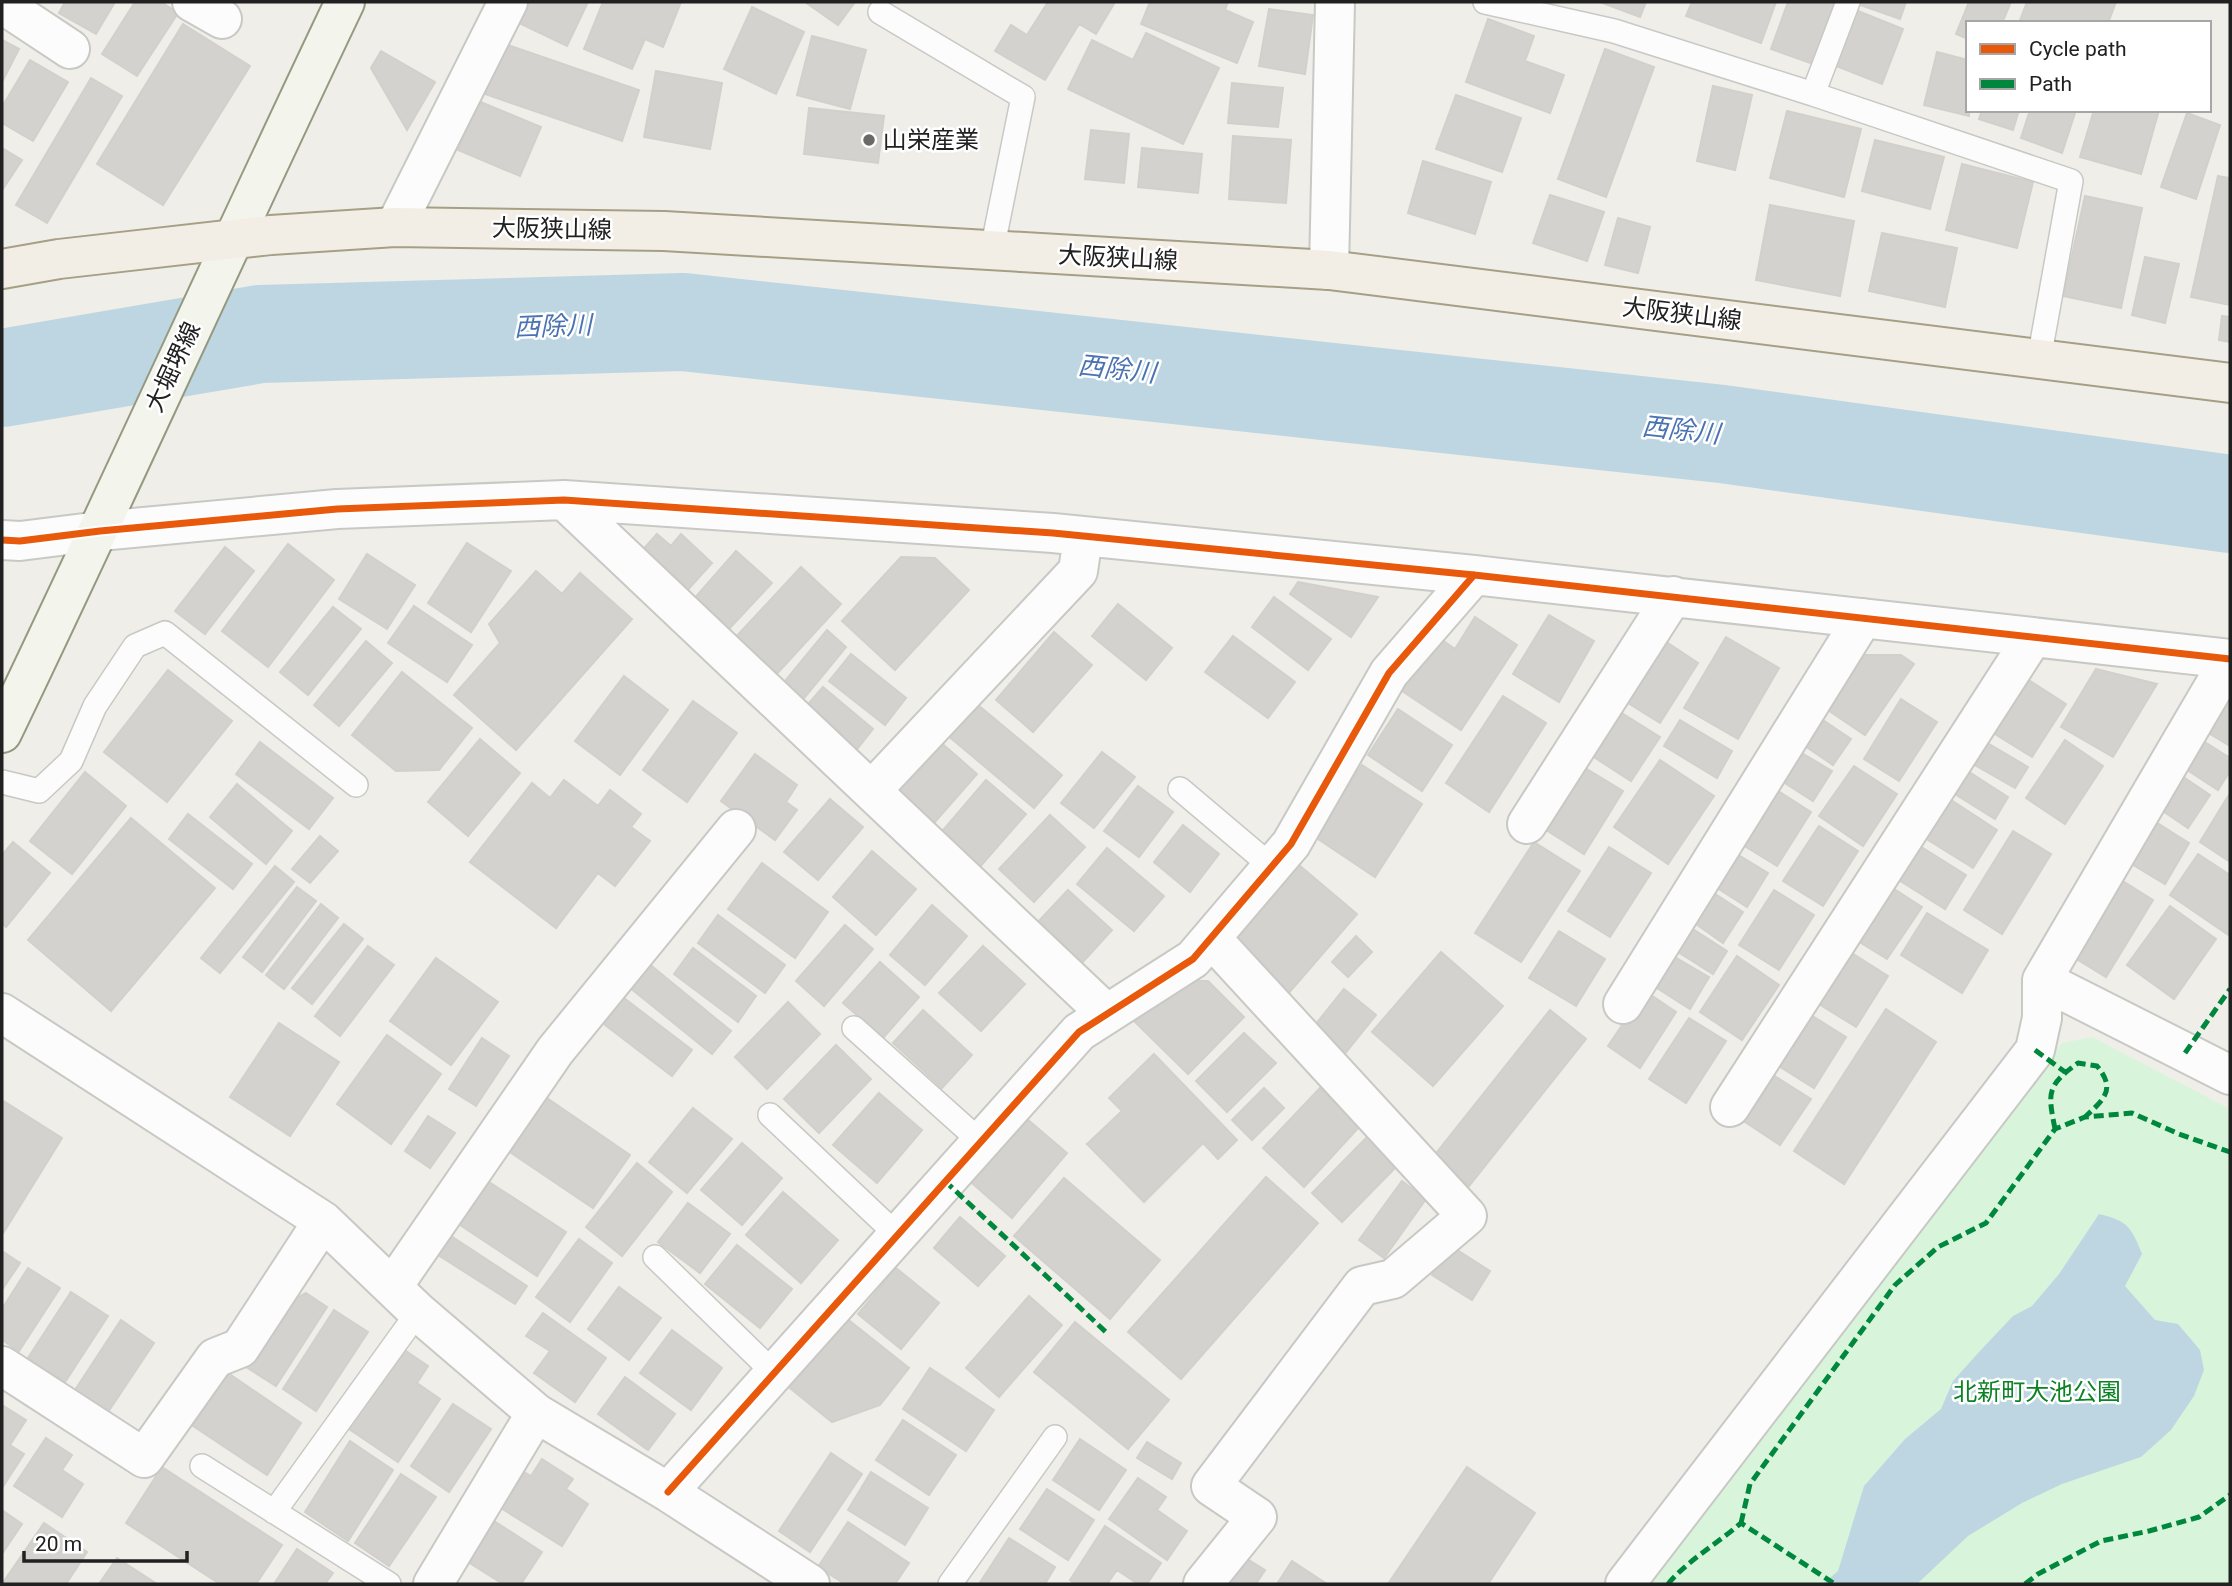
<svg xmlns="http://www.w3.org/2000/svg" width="2232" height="1586" font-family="Roboto,'Noto Sans JP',sans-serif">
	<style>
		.park { fill: #d8f5db }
		.water { fill: #bdd6e2 }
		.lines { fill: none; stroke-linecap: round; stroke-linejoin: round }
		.river { stroke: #bdd6e2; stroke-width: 98 }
		.building { fill: #d4d2cf; stroke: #d2d0ca; stroke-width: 2 }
		.lane-casing { stroke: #c8c8c5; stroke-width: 26 }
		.street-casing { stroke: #c8c8c5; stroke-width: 42 }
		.secondary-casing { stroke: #959980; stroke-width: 42 }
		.primary-casing { stroke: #a69f85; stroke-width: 42 }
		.lane { stroke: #fdfcfc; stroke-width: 23 }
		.street { stroke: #fdfcfc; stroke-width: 38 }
		.secondary { stroke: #f3f4ec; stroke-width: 38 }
		.primary { stroke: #f2eee6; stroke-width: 38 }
		.quiet { stroke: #00873e; stroke-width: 5; stroke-dasharray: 10 5; stroke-linecap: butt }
		.cycleway-casing { stroke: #fff; stroke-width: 11 }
		.cycleway { stroke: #e8590c; stroke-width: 7 }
		.poi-dot { fill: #696967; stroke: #fff; stroke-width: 2.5 }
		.labels { text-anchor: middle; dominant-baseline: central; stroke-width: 5; stroke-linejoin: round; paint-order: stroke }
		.poi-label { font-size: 24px; fill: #212121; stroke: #fff; text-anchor: start }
		.street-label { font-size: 24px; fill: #212121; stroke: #fff }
		.park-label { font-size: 24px; fill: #0b8323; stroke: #fff }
		.water-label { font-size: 26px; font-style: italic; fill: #4b73b2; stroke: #fff }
	</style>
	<rect width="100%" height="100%" fill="#efeee9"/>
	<path class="park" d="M2092 1037 2230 1109V1584H1644L2062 1043Z"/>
	<path class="water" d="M2099 1214C2127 1220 2132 1228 2142 1254L2125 1286 2155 1320 2178 1324 2200 1350 2204 1370 2194 1396 2171 1430 2141 1457 2062 1484 2022 1503 1968 1536 1917 1584H1823L1838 1571 1864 1486 1905 1439 1941 1409 1953 1381 1979 1352 2013 1316 2032 1306 2059 1274Z"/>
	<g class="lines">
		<path class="river" d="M2 378 260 334 683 322 1722 434 2230 504"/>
	</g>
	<path class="building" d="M65 2H115L96 34 59 13Z
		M135 2H161L178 13 137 76 102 54Z
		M527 2H588L567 46 517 22Z
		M603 2H681L663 47 645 39 632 69 584 49Z
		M805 2H855L838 25Z
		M1048 2H1115L1096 34 1079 24 1045 80 995 51 1011 25 1027 35Z
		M1150 2H1228L1225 10 1253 22 1237 63 1141 24Z
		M1600 2H1646L1640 17Z
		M1692 2H1776L1761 43 1686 16Z
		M1788 2H1834L1813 64 1771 49Z
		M1861 2H1906L1900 19 1860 5Z
		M1969 2H2011L2002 23H1968V39L1956 34Z
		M2027 2H2116L2108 23H2019Z
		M752 7 804 32 776 94 724 69Z
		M1269 9 1313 15 1305 74 1259 66Z
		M1858 11 1903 29 1882 84 1836 66Z
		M1488 19 1534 36 1525 61 1564 75 1550 113 1466 82Z
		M183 24 250 66 163 205 97 164Z
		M1146 33 1219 68 1183 144 1068 89 1092 40 1133 60Z
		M812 36 866 50 850 109 797 95Z
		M2 40 19 49 2 82Z
		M502 43 639 90 622 141 485 94Z
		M1605 49 1654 67 1606 197 1558 179Z
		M381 51 435 82 407 130 371 68Z
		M1937 52 1968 60 1969 116 1924 105Z
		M30 60 68 82 33 141 2 123V107Z
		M656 71 722 83 710 149 644 137Z
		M91 78 122 96 47 223 16 205Z
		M1232 83 1283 88 1278 127 1228 123Z
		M1713 86 1752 95 1735 170 1697 161Z
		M1456 95 1521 118 1502 172 1436 149Z
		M478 101 541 127 520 176 458 150Z
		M809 108 884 116 878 163 804 154Z
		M1982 110H2019L2013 130 1979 119Z
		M2030 110H2076L2062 153 2021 138Z
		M2094 110H2159L2141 174 2080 157Z
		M1787 111 1861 129 1844 197 1770 178Z
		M2187 113 2220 125 2196 199 2161 187Z
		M1091 130 1129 134 1124 183 1085 179Z
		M1233 136 1291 140 1286 203 1229 199Z
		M1875 140 1944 157 1930 209 1862 191Z
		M2 148 22 160 3 189 2 188Z
		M1142 148 1202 154 1198 193 1138 187Z
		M1423 161 1491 182 1475 234 1408 213Z
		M1962 164 2033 182 2017 248 1946 230Z
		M2218 176 2230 178V305L2191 297Z
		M1550 195 1604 212 1587 261 1533 243Z
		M2085 196 2142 208 2121 308 2063 296Z
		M1770 205 1854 221 1840 296 1756 280Z
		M1618 218 1650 227 1638 273 1605 265Z
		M1882 233 1957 248 1945 307 1869 291Z
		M2145 257 2179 264 2165 323 2132 315Z
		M2222 316 2230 317V342L2219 340Z
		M657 534 671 546 681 534 712 563 684 594 639 554Z
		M467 543 511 571 471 632 428 603Z
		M288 544 334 580 268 667 222 631Z
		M225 547 254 571 205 634 175 611Z
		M736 551 772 583 727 631 693 600Z
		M367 554 415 585 387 629 339 599Z
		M901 557 935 558 969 590 895 670 842 621Z
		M801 567 841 604 773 678 733 640Z
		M536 571 562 594 580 573 632 619 516 750 454 695 500 643 489 624Z
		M1298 582 1378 597 1351 637 1290 594Z
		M1274 597 1331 639 1308 670 1252 627Z
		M1118 604 1172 648 1146 680 1092 636Z
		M414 606 472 645 447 682 388 643Z
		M333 607 361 629 308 695 280 672Z
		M1549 615 1594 641 1559 702 1513 674Z
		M1475 617 1517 645 1461 730 1402 691 1438 637 1455 649Z
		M827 630 846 647 800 703 780 687Z
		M1054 632 1092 665 1033 732 996 700Z
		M1233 636 1295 682 1268 718 1205 672Z
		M1726 637 1779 668 1738 739 1684 708Z
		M1662 639 1698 663 1660 723 1623 700Z
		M366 641 392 663 339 726 314 705Z
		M851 654 906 698 885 725 829 681Z
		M1852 655H1901L1914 664 1865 735 1819 704Z
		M2096 669 2157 684 2113 757 2061 727Z
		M168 670 232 721 167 802 104 752Z
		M402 672 472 728 439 770 396 771 352 735Z
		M624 676 668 710 620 775 575 741Z
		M2024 677 2066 704 2032 757 1990 731Z
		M823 687 873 729 854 753 803 710Z
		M2230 690V746L2197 726Z
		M1503 696 1546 723 1489 812 1446 783Z
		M1901 699 1937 722 1899 781 1864 759Z
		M972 700 1062 775 1034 808 946 734Z
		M693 701 737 733 687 802 643 770Z
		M1398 709 1452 745 1422 791 1368 755Z
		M1617 710 1660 737 1631 781 1589 754Z
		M1817 716 1851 739 1833 765 1799 742Z
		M1680 720 1732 751 1717 778 1664 746Z
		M2197 737 2230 758V771L2218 790 2178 764Z
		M1979 738 2028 767 2015 788 1966 760Z
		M480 739 520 773 468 836 428 802Z
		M938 740 977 774 934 823 896 790Z
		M2065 740 2103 766 2065 824 2026 798Z
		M260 742 333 798 309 829 236 774Z
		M1795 749 1832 771 1813 801 1777 778Z
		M1102 752 1135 777 1094 828 1061 803Z
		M755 754 797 785 786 802 797 810 775 840 721 801Z
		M1660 760 1714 796 1668 864 1614 827Z
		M1362 765 1422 804 1375 877 1315 837Z
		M1582 766 1623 791 1584 854 1543 828Z
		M1854 766 1897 794 1863 846 1819 816Z
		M1963 768 2008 797 1995 819 1950 791Z
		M85 772 126 806 72 874 30 841Z
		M2176 772 2210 795 2188 828 2154 805Z
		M564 780 598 806 610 790 641 814 631 827 650 841 615 886 598 873 556 928 470 862 532 783 550 798Z
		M986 780 1026 814 978 869 939 835Z
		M237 784 292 831 266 864 210 817Z
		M1138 786 1173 812 1139 857 1104 831Z
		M1772 787 1811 812 1777 866 1738 842Z
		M2230 793V862L2200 842Z
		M1945 796 1997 830 1973 868 1920 835Z
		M830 799 863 827 818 880 784 852Z
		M188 814 252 864 233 889 169 839Z
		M1050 815 1085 847 1034 902 999 869Z
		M131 818 215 888 111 1011 28 940Z
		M2151 819 2189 843 2165 884 2125 860Z
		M1183 825 1219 854 1190 892 1154 862Z
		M1819 826 1858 851 1823 906 1783 881Z
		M2013 831 2051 854 2002 934 1964 910Z
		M320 836 338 851 310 883 292 869Z
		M13 842 50 873 6 927 2 923V855Z
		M1534 842 1580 871 1521 962 1475 933Z
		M1915 843 1966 875 1945 909 1894 877Z
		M1609 847 1651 873 1610 937 1568 911Z
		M1107 848 1164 896 1134 931 1077 884Z
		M872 851 916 889 876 935 833 897Z
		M1732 851 1768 873 1747 907 1711 884Z
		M2198 854 2230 875V936L2170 895Z
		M762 863 828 912 795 958 728 909Z
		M1299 865 1357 914 1287 995 1230 945Z
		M275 866 294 882 220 973 201 958Z
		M2118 878 2153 900 2106 977 2070 955Z
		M1888 885 1922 907 1887 959 1853 938Z
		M297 887 316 901 262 972 243 957Z
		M1706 888 1743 912 1723 943 1686 917Z
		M1068 890 1112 930 1081 964 1036 924Z
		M1774 890 1814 915 1779 970 1739 945Z
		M321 904 338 918 284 989 266 975Z
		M932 905 967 936 925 985 890 955Z
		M2170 906 2216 939 2174 999 2127 965Z
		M1927 913 1988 950 1962 993 1901 955Z
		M718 915 785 965 765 993 698 943Z
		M344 924 363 939 312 1004 292 988Z
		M1685 924 1727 951 1713 974 1670 947Z
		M845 925 873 949 824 1006 796 981Z
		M1559 931 1605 959 1576 1006 1529 978Z
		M1356 936 1372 952 1348 977 1332 962Z
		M368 946 394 965 340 1036 315 1016Z
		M983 946 1025 984 981 1031 939 993Z
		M693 948 756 996 738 1022 674 974Z
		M1847 950 1888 976 1856 1027 1814 1001Z
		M1441 952 1503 1006 1433 1086 1372 1032Z
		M1668 953 1709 977 1690 1009 1649 983Z
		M1737 956 1779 985 1742 1040 1700 1012Z
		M436 958 498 1002 451 1065 390 1021Z
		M880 962 919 997 883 1038 843 1003Z
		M648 963 731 1031 712 1054 629 987Z
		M1174 981H1208L1244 1017 1188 1074 1134 1021Z
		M1344 989 1376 1015 1343 1056 1311 1030Z
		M1645 991 1676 1012 1640 1068 1608 1046Z
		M620 995 692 1050 672 1076 600 1021Z
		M788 1002 820 1034 767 1089 735 1057Z
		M1886 1009 1936 1042 1844 1184 1794 1151Z
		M923 1010 972 1055 942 1088 893 1043Z
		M1550 1010 1586 1039 1469 1186 1433 1157Z
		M1806 1012 1846 1037 1814 1088 1774 1063Z
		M1689 1018 1726 1041 1686 1103 1649 1079Z
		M279 1023 339 1062 290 1136 230 1097Z
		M1244 1033 1276 1063 1227 1112 1196 1081Z
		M387 1035 441 1074 391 1144 337 1104Z
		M482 1038 509 1056 476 1106 449 1089Z
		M836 1045 871 1079 819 1133 784 1099Z
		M1154 1054 1237 1140 1218 1159 1203 1143 1144 1202 1087 1144 1122 1111 1109 1098Z
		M1768 1072 1811 1099 1780 1145 1739 1118Z
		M1264 1088 1284 1108 1252 1140 1232 1120Z
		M1320 1088 1360 1126 1304 1187 1263 1148Z
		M879 1093 922 1130 877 1183 833 1145Z
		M544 1096 630 1155 593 1208 507 1150Z
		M2 1100 62 1138 2 1235Z
		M693 1108 732 1139 687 1193 649 1162Z
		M1020 1113 1067 1153 1012 1218 966 1178Z
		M428 1116 455 1133 430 1168 405 1151Z
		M1371 1133 1401 1162 1342 1222 1312 1193Z
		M742 1143 782 1178 742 1225 701 1190Z
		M637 1163 672 1192 622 1256 586 1227Z
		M1266 1177 1318 1223 1181 1379 1128 1332Z
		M1064 1178 1160 1260 1110 1319 1014 1236Z
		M486 1180 566 1232 537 1276 457 1223Z
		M1402 1181 1426 1199 1384 1258 1359 1240Z
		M783 1192 838 1240 801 1283 746 1235Z
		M688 1203 730 1234 700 1273 658 1242Z
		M960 1217 1005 1256 978 1286 934 1248Z
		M448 1234 527 1286 515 1304 435 1253Z
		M579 1239 612 1263 570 1322 536 1297Z
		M737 1245 792 1289 760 1328 705 1284Z
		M1451 1246 1490 1271 1472 1300 1432 1275Z
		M2 1251 20 1263 2 1290Z
		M28 1268 60 1288 19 1351 2 1340V1309Z
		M896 1268 939 1303 901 1349 858 1314Z
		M619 1287 661 1318 629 1360 588 1329Z
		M71 1292 108 1316 65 1382 28 1358Z
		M306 1293 327 1307 276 1386 243 1365 281 1307Z
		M1029 1296 1062 1325 999 1397 966 1368Z
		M334 1310 368 1332 316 1411 283 1389Z
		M543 1313 606 1358 575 1402 534 1373 550 1351 526 1336Z
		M841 1314 909 1368 880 1405 832 1422 785 1384Z
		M121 1320 154 1343 108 1412 75 1390Z
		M1075 1322 1169 1400 1128 1449 1034 1372Z
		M672 1330 722 1368 691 1410 640 1373Z
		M403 1349 428 1366 417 1383 440 1399 398 1462 349 1429Z
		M930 1368 994 1410 966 1451 903 1409Z
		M228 1373 301 1423 267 1475 193 1426Z
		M625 1377 675 1414 648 1450 598 1414Z
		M453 1404 491 1429 449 1492 411 1466Z
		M2 1405 26 1420 10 1445 24 1454 2 1488Z
		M903 1420 956 1455 929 1495 876 1460Z
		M46 1438 72 1455 62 1470 83 1484 62 1517 14 1486Z
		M1080 1439 1126 1470 1099 1510 1053 1480Z
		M350 1441 393 1470 348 1541 305 1512Z
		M1147 1442 1181 1463 1172 1479 1137 1458Z
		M831 1453 862 1474 810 1552 779 1531Z
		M542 1459 573 1479 566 1489 588 1504 562 1546 496 1505 519 1469 531 1476Z
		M162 1467 282 1545 256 1584H220L126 1523Z
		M1467 1467 1535 1513 1488 1584H1388Z
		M871 1472 928 1508 905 1545 848 1510Z
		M401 1474 436 1497 389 1566 355 1543Z
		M1138 1478 1166 1497 1157 1510 1187 1531 1167 1560 1109 1519Z
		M1047 1489 1094 1520 1068 1560 1020 1529Z
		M2 1510 22 1524 2 1554Z
		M494 1521 542 1552 521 1584H503L468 1562Z
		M848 1522 909 1563 895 1584H845L818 1567Z
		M44 1523 87 1552 66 1584H2Z
		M1105 1526 1161 1563 1147 1584H1138L1117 1570 1107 1584H1075L1070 1580Z
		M1009 1538 1055 1567 1045 1584H979Z
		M297 1549 333 1573 325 1584H274Z
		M1244 1557 1265 1570 1256 1584H1227Z
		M117 1558 157 1584H99Z
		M1292 1561 1327 1584H1277Z"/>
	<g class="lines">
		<g class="lane-casing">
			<path id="lane" d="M1485 2 1614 31 1813 94 1848 2
				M880 12 1023 97 992 250
				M1813 94 2071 181 2039 359
				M2 782 39 791 71 761 95 706 135 646 165 633 356 785
				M1180 789 1271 866
				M854 1028 981 1142
				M770 1115 897 1235
				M655 1257 774 1373
				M202 1466 389 1584
				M274 1512 418 1312
				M950 1584 1055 1437"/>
		</g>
		<g class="street-casing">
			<path id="street" d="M192 2 222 19
				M2 4 70 49
				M395 227 508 2
				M1329 270 1335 2
				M564 500 1107 1014
				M2 540 20 541 100 531 337 509 564 500 1053 533 1474 575 2230 659
				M872 790 1078 571 1083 537
				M1527 824 1673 596
				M2042 980 2230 1075
				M1623 1004 1863 618
				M2 1013 323 1221 418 1312 536 1413 668 1492 810 1584
				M1730 1107 2033 637
				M393 1286 555 1051 736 829
				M2 1366 144 1458 215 1358 240 1348 323 1221
				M668 1492 1079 1032 1193 959 1291 844 1389 673 1474 575
				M433 1584 536 1413
				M1203 1584 1257 1517 1211 1486 1362 1286 1393 1279 1467 1216 1211 938
				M1625 1584 2035 1050 2042 1018V980L2230 659"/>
		</g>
		<g class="secondary-casing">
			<path id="secondary" d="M2 733C119 490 229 245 345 2"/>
		</g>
		<g class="primary-casing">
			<path id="primary" d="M2 269 59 259 271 235 395 227 664 231 1329 270 2230 383"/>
		</g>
		<use href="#lane" class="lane"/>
		<use href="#street" class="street"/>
		<use href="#secondary" class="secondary"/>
		<use href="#primary" class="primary"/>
		<path class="quiet" d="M2035 1050 2065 1072
			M2185 1053 2230 989
			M2055 1129C2048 1093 2046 1086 2078 1063L2097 1066C2117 1090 2103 1100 2085 1117
			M945 1181 1108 1334
			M1741 1523 1750 1484 1895 1285 1938 1247 1986 1223 2055 1129 2085 1117 2132 1113 2179 1134 2230 1152
			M1668 1584C1688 1560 1717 1544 1741 1523L1835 1584
			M2025 1584 2038 1574 2101 1541 2149 1531 2199 1517 2230 1495"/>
		<g class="cycleway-casing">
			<path id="cycleway" d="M2 540 20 541 100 531 337 509 564 500 1053 533 1474 575 2230 659
				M668 1492 1079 1032 1193 959 1291 844 1389 673 1474 575"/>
		</g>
		<use href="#cycleway" class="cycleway"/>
	</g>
	<circle class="poi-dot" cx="869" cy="140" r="7"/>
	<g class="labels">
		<g class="poi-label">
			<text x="883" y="140">山栄産業</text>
		</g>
		<g class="street-label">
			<text transform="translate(552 229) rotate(1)">大阪狭山線</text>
			<text transform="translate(1118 258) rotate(3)">大阪狭山線</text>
			<text transform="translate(1682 314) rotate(7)">大阪狭山線</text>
			<text transform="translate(173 367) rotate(-65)">大堀堺線</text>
		</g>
		<g class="park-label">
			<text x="2037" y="1392">北新町大池公園</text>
		</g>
		<g class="water-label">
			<text transform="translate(553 326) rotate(-2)">西除川</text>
			<text transform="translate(1117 369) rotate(6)">西除川</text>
			<text transform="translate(1681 430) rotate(6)">西除川</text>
		</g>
	</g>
	<rect width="2232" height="1586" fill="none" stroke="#212121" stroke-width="7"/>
	<rect x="1966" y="21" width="245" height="91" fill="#ffffff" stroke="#a6a6a6" stroke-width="2"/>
	<rect x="1980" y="44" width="35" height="10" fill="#e8590c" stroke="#a6a6a6" stroke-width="2"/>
	<text x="2029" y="56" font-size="21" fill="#212121">Cycle path</text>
	<rect x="1980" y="79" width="35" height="10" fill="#00873e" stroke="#a6a6a6" stroke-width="2"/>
	<text x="2029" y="91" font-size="21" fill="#212121">Path</text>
	<path d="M24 1551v10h163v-10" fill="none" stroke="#212121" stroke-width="3.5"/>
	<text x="35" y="1551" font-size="21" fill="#212121" stroke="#ffffff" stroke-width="5" paint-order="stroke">20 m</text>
</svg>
